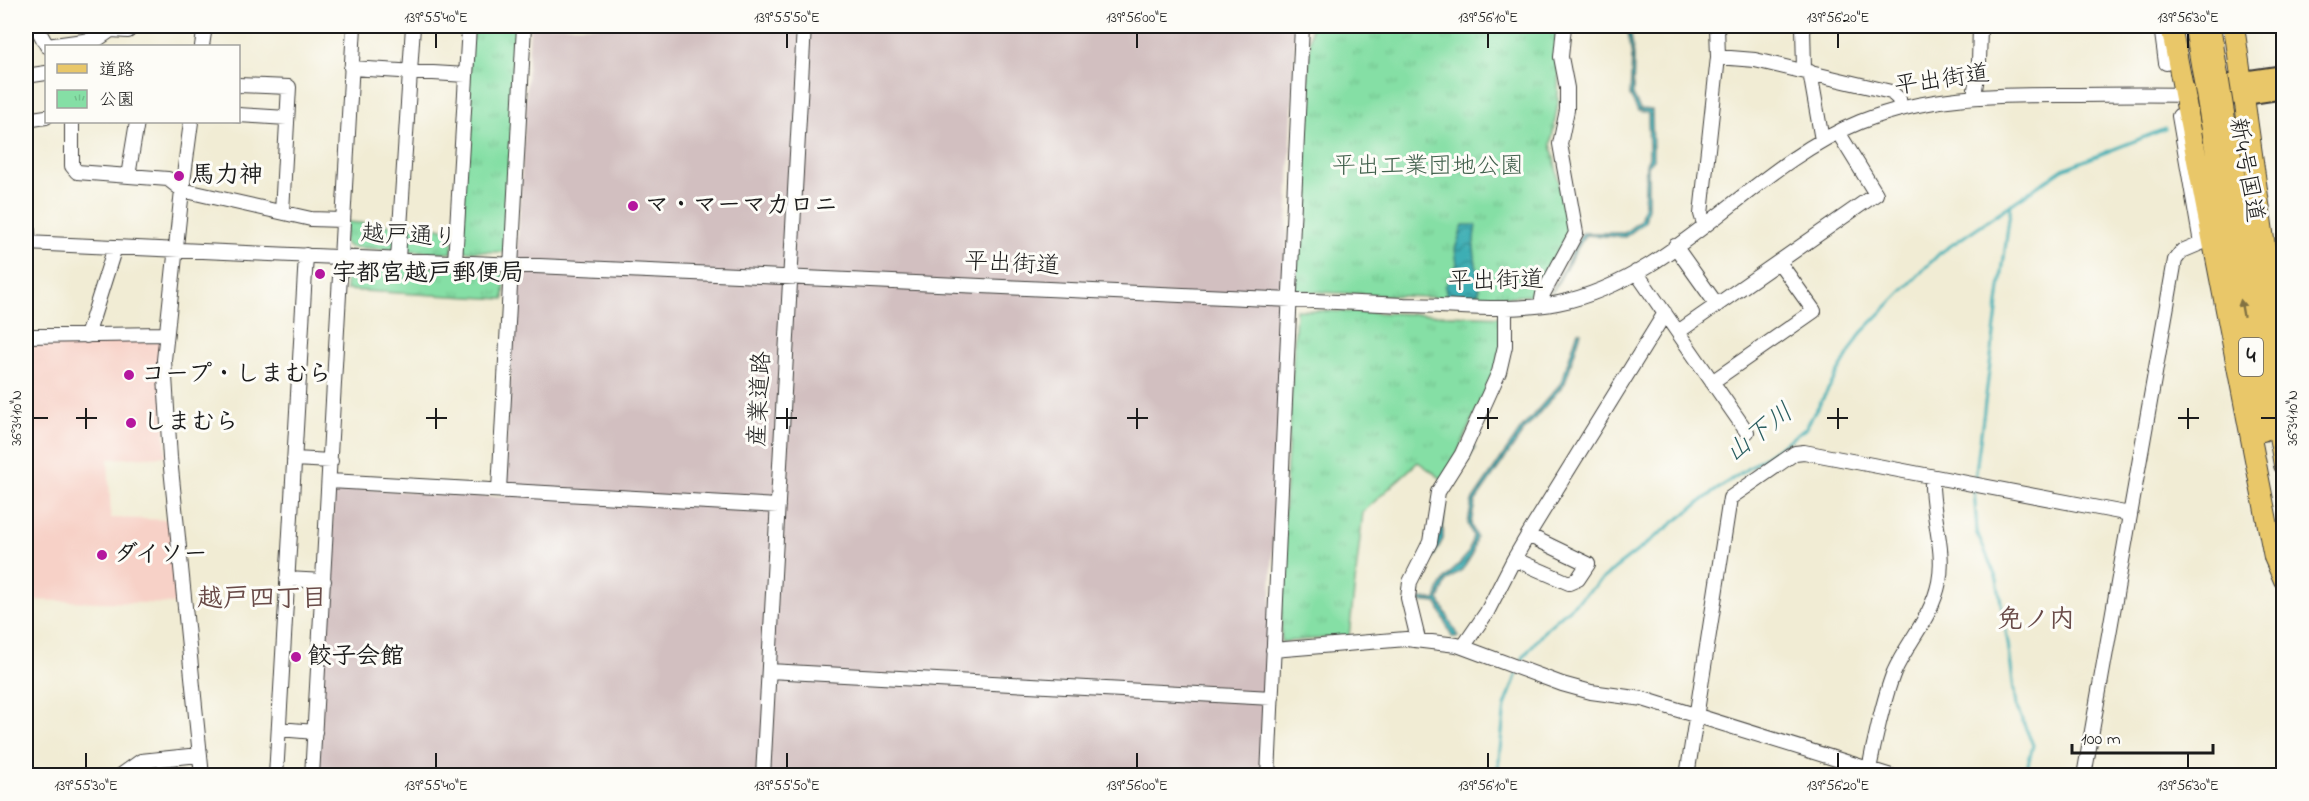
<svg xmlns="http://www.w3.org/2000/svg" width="2309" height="801" font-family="'Indie Flower','Klee One',sans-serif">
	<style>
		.built { fill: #f7d1c7 }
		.industrial { fill: #d2bfc0 }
		.park { fill: url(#park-tufts); stroke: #507e60; stroke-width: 1.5 }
		.water { fill: url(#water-waves); stroke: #2c6568; stroke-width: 1.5 }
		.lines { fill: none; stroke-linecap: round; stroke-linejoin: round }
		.stream { stroke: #3caeb4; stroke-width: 3 }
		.minor-casing { stroke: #3c3b38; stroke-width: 16 }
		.major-casing { stroke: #3c3b38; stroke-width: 20 }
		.highway-casing { stroke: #3c3b38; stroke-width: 22 }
		.minor { stroke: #fff; stroke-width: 14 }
		.major { stroke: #e9c769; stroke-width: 16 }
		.highway { stroke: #e9c769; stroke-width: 20 }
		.highway-bridge-casing { stroke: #3c3b38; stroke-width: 22; stroke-linecap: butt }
		.highway-bridge { stroke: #e9c769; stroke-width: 20 }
		.oneway { fill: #827242 }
		.ticks { fill: none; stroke: #1c1c1c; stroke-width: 2 }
		.poi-dot { fill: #b5179e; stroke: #fdfcf7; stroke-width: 2 }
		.labels { text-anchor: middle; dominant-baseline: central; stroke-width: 6; stroke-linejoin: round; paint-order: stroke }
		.shield { fill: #fdfcf7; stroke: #605f5e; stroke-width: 1.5 }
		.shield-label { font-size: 22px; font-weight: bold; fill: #1c1c1c }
		.street-label { font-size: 24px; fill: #1c1c1c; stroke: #fdfcf7 }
		.park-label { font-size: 24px; fill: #41604c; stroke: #fdfcf7 }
		.poi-label { font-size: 24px; font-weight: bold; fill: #1c1c1c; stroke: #fdfcf7; text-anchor: start }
		.water-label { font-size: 26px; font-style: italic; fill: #2a5e60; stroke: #fdfcf7 }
		.neighbourhood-label { font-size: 26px; font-weight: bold; fill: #694b48; stroke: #fdfcf7 }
		.neatline { fill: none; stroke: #1c1c1c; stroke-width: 2 }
		.ticks-label { font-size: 15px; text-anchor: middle; fill: #1c1c1c }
	</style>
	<defs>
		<pattern id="park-tufts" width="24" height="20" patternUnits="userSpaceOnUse" patternTransform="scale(1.5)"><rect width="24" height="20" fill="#85dfa5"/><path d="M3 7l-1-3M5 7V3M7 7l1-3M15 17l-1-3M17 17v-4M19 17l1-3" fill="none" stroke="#72bf8d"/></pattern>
		<pattern id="water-waves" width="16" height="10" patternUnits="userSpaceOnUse" patternTransform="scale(1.5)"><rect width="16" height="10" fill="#3caeb4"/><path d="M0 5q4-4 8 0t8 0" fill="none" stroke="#328d92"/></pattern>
	</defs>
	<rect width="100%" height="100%" fill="#fdfcf7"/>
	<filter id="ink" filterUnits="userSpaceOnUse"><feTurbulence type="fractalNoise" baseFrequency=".0167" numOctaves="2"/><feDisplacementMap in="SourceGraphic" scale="12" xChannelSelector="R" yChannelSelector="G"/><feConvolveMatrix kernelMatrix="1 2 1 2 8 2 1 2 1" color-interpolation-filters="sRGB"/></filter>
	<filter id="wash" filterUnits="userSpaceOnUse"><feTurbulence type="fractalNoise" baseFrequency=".008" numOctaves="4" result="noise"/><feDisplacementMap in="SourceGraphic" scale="24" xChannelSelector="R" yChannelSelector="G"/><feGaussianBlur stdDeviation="1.35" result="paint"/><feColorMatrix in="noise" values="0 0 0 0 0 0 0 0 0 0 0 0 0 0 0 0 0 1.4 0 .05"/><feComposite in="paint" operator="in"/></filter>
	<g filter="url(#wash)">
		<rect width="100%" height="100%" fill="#f1ecd4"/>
		<path class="built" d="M26 338 161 339 166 456 108 459 111 518 172 520 181 604 26 600Z"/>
		<path class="industrial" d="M530 26H1296L1263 775 316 776 334 489 337 487 503 497Z"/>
		<path class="park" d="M471 26H519L507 249 502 252 459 251Z
			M1311 26H1559L1558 103 1551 144 1570 234 1535 295 1471 299 1295 291Z
			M346 222 454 229 452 253 349 247 344 242Z
			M351 264 498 270 505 278 504 299 346 290 347 267Z
			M1296 310 1505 317V346L1445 481 1418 462 1363 512 1349 636 1281 642 1283 533Z"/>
		<path class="water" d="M1627 26H1630L1634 57 1633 95 1640 109 1652 110 1653 159 1648 166V207L1645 222 1625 237 1585 235 1552 292 1582 233H1624L1640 221 1644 207 1646 164 1649 156 1648 113 1638 111 1630 96 1632 57Z
			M1463 225H1476C1470 253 1479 265 1479 292L1467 299 1447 296 1445 287 1457 264 1455 249Z
			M1578 331 1581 332 1565 383 1523 432 1475 502 1471 524 1476 536 1472 555 1463 569 1447 581 1439 599 1458 637H1452L1437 603 1416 601 1414 586 1438 538 1440 495 1472 446 1475 448 1444 497 1443 539 1418 586 1419 599 1436 600 1439 589 1445 579 1468 554 1473 536 1468 524 1472 501 1521 429 1561 383Z"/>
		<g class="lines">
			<path class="stream" d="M1975 479 2011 204
				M1974 489 1977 532 1997 580 2008 643 2016 706 2033 745 2025 776
				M1521 664 1524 656 1546 629 1614 569 1712 493 1805 429 1861 333 1940 253 2063 169 2165 129
				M1497 776 1505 706 1518 671"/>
		</g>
	</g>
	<g filter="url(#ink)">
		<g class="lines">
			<g class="minor-casing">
				<path id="minor" d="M36 26 47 46
					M1803 26 1804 70
					M2161 26 2166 63
					M47 46 98 39 111 30 128 31
					M202 46 205 26
					M1718 57 1755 60 1891 92 1899 99 1900 108
					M351 68 466 75
					M1810 72 1822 140
					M26 76 46 73
					M238 85 289 87 282 212
					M1974 96 1979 63 1980 26
					M238 115 287 118
					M26 120 46 117
					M72 122V166L77 172 168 179 182 190 164 360 170 458 202 776
					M191 122 182 190 311 219 342 220
					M128 176 137 122
					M26 211 29 243
					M1704 224 1701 214 1718 57 1717 26
					M26 243 1404 305C1455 305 1507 313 1558 303 1676 279 1751 166 1860 122 1926 96 1991 95 2061 95 2102 95 2143 94 2183 95
					M1675 246 1717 305
					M398 259 413 26
					M455 262 469 26
					M1636 272 1747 432
					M1541 305 1543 294 1576 233 1560 144 1567 110V88L1561 57 1564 26
					M1678 332 1876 194 1838 132
					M26 336 165 334
					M87 336 115 247
					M1712 382 1814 311 1779 262
					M294 459 331 461
					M330 481 778 506
					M499 490 524 26
					M1528 535 1588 564 1578 579 1569 583 1514 559 1528 535 1665 313
					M287 579 324 581
					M1418 639 1408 598 1410 582 1430 542 1438 492 1462 454 1499 372 1505 346V308
					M1463 647 1487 612 1514 559
					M1273 650 1406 639 1457 645 1562 684 1591 692 1643 699 1891 776
					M769 671 1272 698
					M279 729 315 732
					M1868 775C1873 747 1884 697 1894 672 1908 641 1932 617 1939 582 1946 548 1930 511 1932 477
					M120 776 141 761 199 755
					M276 776 306 255
					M312 776 354 26
					M763 776 804 26
					M1268 776 1302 26
					M1687 776 1730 498 1795 453 1804 452 2130 514
					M2084 776 2175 260 2182 251 2201 243 2179 116"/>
			</g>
			<g class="major-casing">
				<path id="major" d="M2183 95 2243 80 2284 74
					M2208 95 2245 96 2284 90"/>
			</g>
			<g class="highway-casing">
				<path id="highway" d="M2171 26 2274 557 2284 580
					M2195 26 2198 46
					M2210 26 2213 44
					M2234 26 2284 382
					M2228 138 2284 465
					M2214 141 2263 431"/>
			</g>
			<use href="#minor" class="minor"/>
			<use href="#major" class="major"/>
			<use href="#highway" class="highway"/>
			<g class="highway-bridge-casing">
				<path id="highway-bridge" d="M2213 44 2228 138
					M2198 46 2214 141"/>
			</g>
			<use href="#highway-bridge" class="highway-bridge"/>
		</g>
		<defs><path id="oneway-solid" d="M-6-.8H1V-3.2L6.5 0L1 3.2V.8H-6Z" transform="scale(1.5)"/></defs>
		<use class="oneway" href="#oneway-solid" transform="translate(2242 308) rotate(-100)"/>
	</g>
	<path class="ticks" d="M436 33V48M787 33V48M1137 33V48M1488 33V48M1838 33V48M2188 33V48M86 408V429M436 408V429M787 408V429M1137 408V429M1488 408V429M1838 408V429M2188 408V429M33 418H48M76 418H97M426 418H447M776 418H797M1127 418H1148M1477 418H1498M1827 418H1848M2178 418H2199M2261 418H2276M86 753V768M436 753V768M787 753V768M1137 753V768M1488 753V768M1838 753V768M2188 753V768"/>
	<g class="poi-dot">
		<circle cx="179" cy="176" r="6"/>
		<circle cx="633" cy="206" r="6"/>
		<circle cx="320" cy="274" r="6"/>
		<circle cx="129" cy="375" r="6"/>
		<circle cx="131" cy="423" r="6"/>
		<circle cx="102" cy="555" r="6"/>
		<circle cx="296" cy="657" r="6"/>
	</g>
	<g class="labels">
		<rect class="shield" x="2239" y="338" width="24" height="38" rx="4.5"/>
		<g class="shield-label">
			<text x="2251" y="357">4</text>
		</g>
		<g class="street-label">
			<text transform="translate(1942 81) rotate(-8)">平出街道</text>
			<text transform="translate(2245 170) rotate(80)">新4号国道</text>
			<text transform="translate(409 237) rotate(3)">越戸通り</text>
			<text transform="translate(1012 265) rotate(3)">平出街道</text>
			<text transform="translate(1496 282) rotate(-1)">平出街道</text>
			<text transform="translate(761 399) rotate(-87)">産業道路</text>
		</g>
		<g class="park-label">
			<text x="1428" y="167">平出工業団地公園</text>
		</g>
		<g class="poi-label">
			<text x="191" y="176">馬力神</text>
			<text x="645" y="206">マ・マーマカロニ</text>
			<text x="332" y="274">宇都宮越戸郵便局</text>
			<text x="141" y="375">コープ・しまむら</text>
			<text x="143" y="423">しまむら</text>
			<text x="114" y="555">ダイソー</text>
			<text x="308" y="657">餃子会館</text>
		</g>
		<g class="water-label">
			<text transform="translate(1760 434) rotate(-38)">山下川</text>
		</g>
		<g class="neighbourhood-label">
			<text x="262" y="600">越戸四丁目</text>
			<text x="2036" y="621">免ノ内</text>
		</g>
	</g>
	<rect width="2309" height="801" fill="none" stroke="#fdfcf7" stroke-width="66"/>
	<rect x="45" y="45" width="195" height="78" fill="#fdfcf7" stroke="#a3a29f" stroke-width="1.5"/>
	<rect x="57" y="64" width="30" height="9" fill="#e9c769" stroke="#a3a29f" stroke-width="1.5"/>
	<text x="99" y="75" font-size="18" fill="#1c1c1c">道路</text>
	<rect x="57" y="90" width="30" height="18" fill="url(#park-tufts)" stroke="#a3a29f" stroke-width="1.5"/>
	<text x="99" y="105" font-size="18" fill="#1c1c1c">公園</text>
	<path d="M2072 744v9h141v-9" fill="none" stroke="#1c1c1c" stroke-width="3"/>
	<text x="2081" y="744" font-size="18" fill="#1c1c1c" stroke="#fdfcf7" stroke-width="4.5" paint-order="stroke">100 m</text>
	<rect x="33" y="33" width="2243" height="735" class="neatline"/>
	<g class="ticks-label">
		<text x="436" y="22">139°55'40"E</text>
		<text x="787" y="22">139°55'50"E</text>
		<text x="1137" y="22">139°56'00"E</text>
		<text x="1488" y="22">139°56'10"E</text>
		<text x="1838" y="22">139°56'20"E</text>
		<text x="2188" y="22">139°56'30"E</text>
		<text transform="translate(16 418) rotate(-90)" y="5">36°34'10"N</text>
		<text transform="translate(2292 418) rotate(-90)" y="5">36°34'10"N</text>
		<text x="86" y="790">139°55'30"E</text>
		<text x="436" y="790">139°55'40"E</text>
		<text x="787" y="790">139°55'50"E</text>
		<text x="1137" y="790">139°56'00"E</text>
		<text x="1488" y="790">139°56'10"E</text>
		<text x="1838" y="790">139°56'20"E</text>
		<text x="2188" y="790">139°56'30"E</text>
	</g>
</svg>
